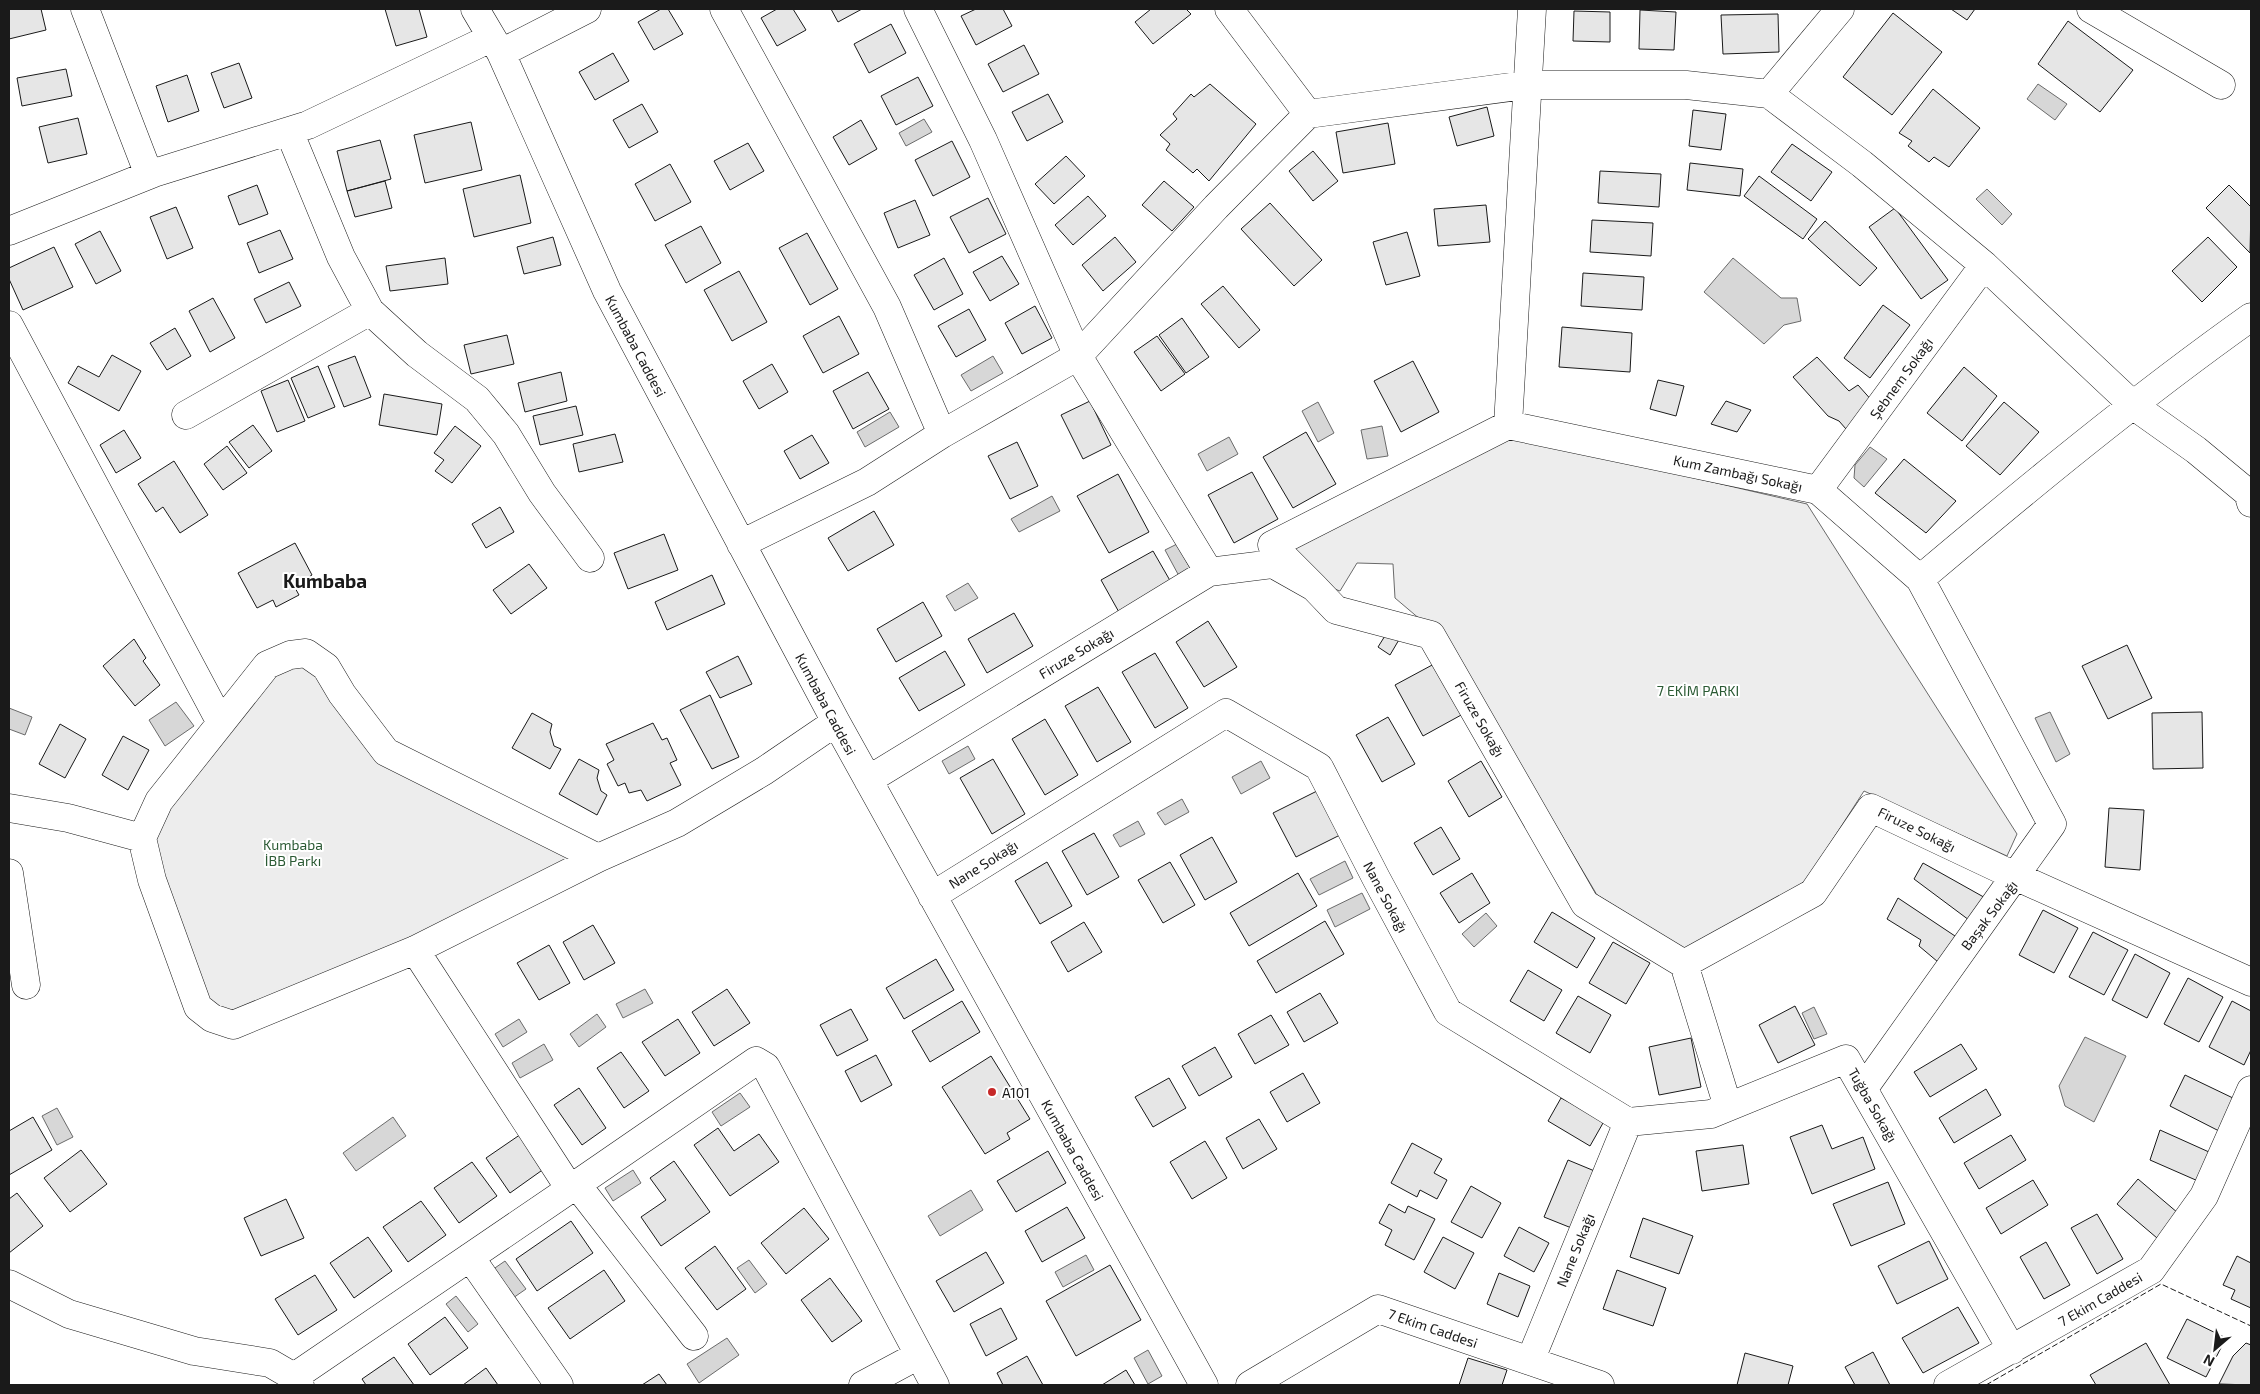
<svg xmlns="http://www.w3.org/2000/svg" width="2260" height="1394" font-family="'Exo 2',sans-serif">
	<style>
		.built { fill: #ededed; stroke: #6a6a6a }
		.water { fill: #d7d7d7; stroke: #6a6a6a }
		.building { fill: #e6e6e6; stroke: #1a1a1a }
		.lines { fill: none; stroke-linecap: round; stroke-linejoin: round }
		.minor-casing { stroke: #1a1a1a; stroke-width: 29 }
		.minor { stroke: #fff; stroke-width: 28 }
		.fence { stroke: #1a1a1a; stroke-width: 1; stroke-dasharray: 6 2.5; stroke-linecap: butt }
		.poi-dot { fill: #c62828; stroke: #fff; stroke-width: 2 }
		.labels { text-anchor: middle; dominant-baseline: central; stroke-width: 4; stroke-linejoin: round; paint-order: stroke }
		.street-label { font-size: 14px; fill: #1a1a1a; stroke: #fff }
		.park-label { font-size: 14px; fill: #2b5a34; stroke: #fff }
		.poi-label { font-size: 14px; fill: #1a1a1a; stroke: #fff; text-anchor: start }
		.district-label { font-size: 19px; font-weight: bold; fill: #1a1a1a; stroke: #fff }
	</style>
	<rect width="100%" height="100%" fill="#fff"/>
	<path class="built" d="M1510 435 1807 504 2017 834 2007 856 1864 791 1802 887 1685 949 1597 895 1447 642 1395 598 1393 564 1357 563 1340 591 1308 579 1287 550Z
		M306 653 386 752 598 858 415 950 212 1018 152 880 159 801 267 665Z"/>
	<path class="water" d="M2038 84 2067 104 2055 120 2027 99Z
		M924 119 932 132 906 146 899 133Z
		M1987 189 2012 214 2002 225 1976 199Z
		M1733 258 1781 298H1797L1801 321 1784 325 1764 344 1704 292Z
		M993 356 1003 373 971 391 961 375Z
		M1318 402 1334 433 1318 442 1302 411Z
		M890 412 899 427 865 447 857 432Z
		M1382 426 1388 456 1367 459 1361 430Z
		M1229 437 1238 454 1207 471 1198 454Z
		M1870 447 1887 459 1864 487 1854 478 1855 465Z
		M1052 496 1060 511 1019 532 1011 519Z
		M1177 544 1191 570 1179 576 1165 550Z
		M968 583 978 598 955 611 946 596Z
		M176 702 194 726 165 746 149 720Z
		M9 708 32 717 25 735 9 729Z
		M2050 712 2070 754 2056 762 2035 718Z
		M968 746 975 759 949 774 942 761Z
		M1261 761 1270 778 1241 794 1232 777Z
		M1182 799 1189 812 1165 825 1157 813Z
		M1138 821 1145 834 1120 847 1113 835Z
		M1345 861 1353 878 1319 895 1310 879Z
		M1362 893 1370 909 1335 927 1327 910Z
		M1486 913 1497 926 1474 947 1462 934Z
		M645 989 653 1003 623 1018 616 1004Z
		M1814 1007 1827 1034 1814 1039 1802 1013Z
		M597 1014 606 1027 579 1047 570 1034Z
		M519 1019 527 1032 503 1047 495 1034Z
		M2085 1037 2126 1056 2094 1122 2065 1106 2059 1086Z
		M544 1044 553 1060 520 1078 512 1063Z
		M740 1093 750 1107 721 1126 712 1112Z
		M57 1108 73 1137 57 1145 42 1116Z
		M393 1117 406 1136 356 1171 343 1153Z
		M633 1170 641 1183 613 1201 605 1188Z
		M971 1190 983 1210 940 1236 928 1216Z
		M1086 1255 1094 1270 1063 1287 1055 1272Z
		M749 1260 767 1284 755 1293 737 1268Z
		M505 1261 526 1289 513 1298 492 1270Z
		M456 1296 478 1324 468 1332 446 1304Z
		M727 1338 739 1355 699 1383 687 1364Z
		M1148 1350 1162 1376 1148 1384 1134 1358Z"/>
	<path class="building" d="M9 9H41L46 30 9 39Z
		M385 9H419L427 37 396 46Z
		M661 9H668L683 34 654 50 638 22Z
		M777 9H793L806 30 777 46 761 18Z
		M831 9H862L838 22Z
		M976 9H1003L1012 26 976 45 961 16Z
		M1151 9H1186L1191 14 1153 44 1135 22Z
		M1951 9H1975L1967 20Z
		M1640 10 1676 12 1674 50 1639 49Z
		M1574 11 1610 12V42L1573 41Z
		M1893 13 1942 52 1892 115 1843 77Z
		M1778 14 1779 52 1723 54 1721 15Z
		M2068 21 2133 70 2100 112 2038 64Z
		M891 24 906 53 869 73 854 44Z
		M1024 45 1039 74 1003 92 988 64Z
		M613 53 629 81 595 100 579 72Z
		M239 63 252 98 224 108 211 73Z
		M66 69 72 96 22 106 17 78Z
		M187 75 199 111 168 122 156 86Z
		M918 77 933 106 896 125 881 96Z
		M1210 84 1256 124 1209 181 1197 169 1193 173 1166 150 1170 144 1160 135 1177 119 1173 114 1191 94 1194 97Z
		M1933 89 1980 128 1949 167 1934 157 1929 162 1908 146 1912 141 1899 133Z
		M1048 94 1063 122 1027 141 1012 112Z
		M642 104 658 132 629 148 613 120Z
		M1487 107 1494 136 1457 146 1449 117Z
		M1693 110 1726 114 1721 150 1689 146Z
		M78 118 87 154 48 163 39 127Z
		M861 120 877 149 849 165 833 137Z
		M471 122 482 170 425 183 414 135Z
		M1388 123 1395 164 1343 173 1336 132Z
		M380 140 391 179 347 191 337 151Z
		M952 141 970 177 933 196 915 160Z
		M748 143 764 171 730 190 714 161Z
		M1792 144 1832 172 1811 201 1771 172Z
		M1313 151 1338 181 1313 201 1289 171Z
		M1066 156 1085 176 1054 204 1035 184Z
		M1690 163 1743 169 1740 196 1687 190Z
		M670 164 691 202 655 221 635 184Z
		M1600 171 1661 174 1659 207 1598 203Z
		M520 175 531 223 474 237 463 189Z
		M1759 176 1817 219 1803 239 1744 196Z
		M385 181 392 208 355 217 347 191Z
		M1164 181 1194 207 1172 231 1142 205Z
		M257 185 268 214 239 225 228 196Z
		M2229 185 2251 207 2250 253 2206 208Z
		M1088 196 1106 216 1073 245 1055 225Z
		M988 198 1006 234 969 253 950 217Z
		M915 200 930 235 898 248 884 213Z
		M1270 203 1322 260 1294 286 1241 229Z
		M1486 205 1490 242 1438 246 1434 209Z
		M176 207 193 248 167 259 150 217Z
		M1895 208 1948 280 1921 299 1869 227Z
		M1592 220 1653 223 1651 256 1590 252Z
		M1825 221 1877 268 1860 286 1808 239Z
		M701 226 721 263 686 283 665 245Z
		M280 230 293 259 259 273 247 243Z
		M100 231 121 271 96 284 75 244Z
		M1407 232 1420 276 1386 285 1373 242Z
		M807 233 838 289 810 305 779 248Z
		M553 237 561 265 524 274 517 247Z
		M1115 237 1136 262 1103 291 1082 265Z
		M2208 237 2237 267 2202 302 2172 271Z
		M54 247 73 287 23 310 9 279V268Z
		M1002 256 1019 284 990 301 973 272Z
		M445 258 448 284 390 291 386 266Z
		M944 258 963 294 934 310 914 275Z
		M739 271 767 322 732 341 704 290Z
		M1583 273 1644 277 1642 310 1581 306Z
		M289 282 301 306 266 323 254 299Z
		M1223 286 1260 330 1239 348 1201 304Z
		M213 298 235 338 210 352 189 311Z
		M1883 305 1910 325 1870 378 1844 358Z
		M1035 306 1052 338 1022 354 1005 323Z
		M969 309 986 340 956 357 938 326Z
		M839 316 859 354 823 373 803 336Z
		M1182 318 1209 357 1186 373 1159 335Z
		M1562 327 1632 333 1630 372 1559 367Z
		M175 328 191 356 167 370 150 343Z
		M507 335 514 364 471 374 464 345Z
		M1157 336 1185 374 1161 391 1134 352Z
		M112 355 141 371 119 411 68 383 78 366 99 377Z
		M355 356 371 397 344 407 328 366Z
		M1817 357 1849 391 1858 385 1874 403 1846 429 1839 421 1828 416 1793 377Z
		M1413 361 1439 412 1401 432 1374 381Z
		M772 364 788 392 759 409 743 381Z
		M318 366 335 407 308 418 291 378Z
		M1964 367 1997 396 1962 441 1927 413Z
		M561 372 567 401 525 412 518 383Z
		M868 372 889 409 853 429 833 391Z
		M288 380 305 421 277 432 261 391Z
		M1658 380 1684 386 1676 416 1650 409Z
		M384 394 442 404 437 435 379 425Z
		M1090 401 1111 445 1083 459 1061 415Z
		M1726 401 1751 410 1737 432 1711 424Z
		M2004 402 2039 432 2000 475 1966 446Z
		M576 406 583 435 540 445 533 416Z
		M253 425 272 451 249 468 229 442Z
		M455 426 481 446 452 483 435 471 444 460 434 453Z
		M124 430 141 458 116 473 100 445Z
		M1306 432 1336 484 1293 508 1263 457Z
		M615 434 623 462 579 472 573 444Z
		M812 435 829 463 800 479 784 451Z
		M1017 442 1038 486 1010 499 988 456Z
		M227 446 247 473 223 490 204 464Z
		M1904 459 1956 501 1926 533 1875 493Z
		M174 461 208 515 180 533 163 507 156 512 138 484Z
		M1252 472 1278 519 1234 543 1208 495Z
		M1118 474 1149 532 1109 553 1077 496Z
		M500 507 514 532 486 548 472 524Z
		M874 511 894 545 848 571 828 538Z
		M664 534 678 570 628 589 614 553Z
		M295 543 312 575 294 586 299 595 276 607 273 600 257 608 238 573Z
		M1153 551 1172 584 1120 614 1101 580Z
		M529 564 547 588 511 614 493 590Z
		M712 575 725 604 667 630 655 602Z
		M923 602 942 636 896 662 877 629Z
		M1014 613 1033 646 987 673 968 639Z
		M1208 621 1237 667 1204 687 1176 642Z
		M1388 631 1400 638 1390 655 1378 647Z
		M134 639 146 658 143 661 160 685 135 706 103 666Z
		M2127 645 2152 698 2108 719 2082 666Z
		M945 651 965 685 919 711 899 678Z
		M1155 653 1188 708 1155 728 1122 672Z
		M738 656 752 684 720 698 706 672Z
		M1434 664 1463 714 1423 736 1395 685Z
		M1098 687 1131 742 1097 762 1065 706Z
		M710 695 739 757 712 769 680 710Z
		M2202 712 2203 768 2153 769 2152 713Z
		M532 713 552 724 550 732 554 746 561 749 550 769 512 748Z
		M1388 717 1415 764 1382 782 1356 735Z
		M1045 719 1078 775 1045 795 1012 739Z
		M653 723 662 740 667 738 677 760 670 763 681 785 647 801 641 790 629 793 625 783 618 786 607 764 614 760 606 744Z
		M60 724 86 739 65 778 39 764Z
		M123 736 149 750 128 790 102 775Z
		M579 759 599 770 597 778 601 791 607 795 597 815 559 794Z
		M993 759 1025 814 992 834 960 778Z
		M1481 761 1502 797 1469 817 1448 781Z
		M1319 790 1342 834 1296 857 1273 813Z
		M2109 808 2144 810 2140 870 2105 867Z
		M1441 827 1460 859 1433 875 1414 843Z
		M1094 833 1119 877 1087 895 1062 851Z
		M1212 837 1237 882 1205 900 1180 855Z
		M1047 862 1072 906 1040 924 1015 881Z
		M1170 862 1195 905 1163 923 1138 880Z
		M1923 863 1989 900 1973 923 1914 879Z
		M1298 873 1317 906 1249 946 1230 913Z
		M1472 873 1490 903 1459 923 1440 893Z
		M1898 898 1961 940 1944 967 1919 946 1921 940 1887 919Z
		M2043 910 2078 928 2054 973 2019 955Z
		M1552 912 1595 938 1577 968 1534 942Z
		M1325 921 1344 954 1276 993 1257 961Z
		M1084 922 1102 952 1068 972 1051 942Z
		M593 925 615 963 584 980 563 942Z
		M2093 932 2128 950 2104 995 2069 977Z
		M1613 942 1650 963 1626 1004 1589 983Z
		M549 945 570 983 539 1000 517 963Z
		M2135 954 2170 973 2147 1018 2112 1000Z
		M936 959 954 990 904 1019 886 988Z
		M1528 970 1562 990 1544 1021 1510 1001Z
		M2188 978 2223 997 2199 1042 2164 1024Z
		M727 989 750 1023 714 1046 692 1012Z
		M1320 993 1338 1023 1304 1042 1287 1012Z
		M1578 996 1611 1015 1590 1053 1556 1033Z
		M962 1001 980 1032 930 1062 912 1031Z
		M2232 1001 2251 1011V1050L2244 1065 2209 1047Z
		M1795 1006 1815 1045 1778 1063 1759 1025Z
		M851 1009 868 1040 837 1056 820 1025Z
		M1271 1015 1289 1045 1255 1064 1238 1034Z
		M678 1019 700 1053 665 1076 642 1042Z
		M1691 1038 1701 1087 1659 1095 1649 1047Z
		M1961 1044 1977 1069 1930 1097 1914 1072Z
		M1215 1047 1232 1077 1199 1096 1182 1066Z
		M621 1052 649 1091 624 1108 597 1068Z
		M876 1055 892 1085 861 1102 845 1071Z
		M991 1056 1030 1119 1007 1133 1010 1139 985 1154 942 1087Z
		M1303 1073 1320 1103 1287 1122 1270 1092Z
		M2185 1075 2235 1099 2221 1132 2170 1106Z
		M1169 1078 1186 1108 1153 1127 1135 1097Z
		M579 1088 606 1128 582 1145 554 1105Z
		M1986 1089 2001 1115 1954 1143 1939 1118Z
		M1561 1098 1573 1104 1607 1116 1590 1146 1548 1121Z
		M33 1117 52 1150 9 1175V1131Z
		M1259 1119 1277 1149 1243 1169 1226 1138Z
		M1822 1125 1832 1149 1863 1137 1875 1169 1812 1194 1790 1137Z
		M718 1128 734 1151 759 1134 779 1162 730 1196 694 1145Z
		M2160 1130 2209 1152 2198 1181 2150 1160Z
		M524 1132 548 1166 510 1193 486 1158Z
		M2011 1135 2026 1160 1979 1189 1964 1163Z
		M1205 1141 1227 1178 1192 1199 1170 1162Z
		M1412 1143 1442 1159 1434 1173 1447 1180 1437 1199 1420 1190 1417 1197 1391 1183Z
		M1743 1145 1749 1184 1702 1191 1696 1151Z
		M81 1150 107 1184 70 1212 44 1178Z
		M1048 1151 1066 1183 1016 1212 997 1181Z
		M1568 1160 1597 1172 1574 1229 1544 1217Z
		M674 1161 710 1212 661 1246 641 1217 666 1200 650 1178Z
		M472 1162 497 1196 459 1223 434 1188Z
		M2138 1179 2178 1213 2157 1238 2117 1204Z
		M2033 1180 2048 1205 2001 1234 1986 1208Z
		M1888 1182 1905 1224 1851 1246 1833 1204Z
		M1471 1186 1501 1203 1482 1238 1451 1222Z
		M17 1193 43 1226 9 1253V1199Z
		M286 1199 304 1238 261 1256 244 1218Z
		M421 1201 446 1235 408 1262 383 1227Z
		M1389 1204 1405 1213 1408 1206 1435 1219 1414 1260 1385 1245 1392 1230 1379 1223Z
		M1067 1207 1085 1238 1042 1262 1025 1231Z
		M804 1208 829 1239 786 1274 761 1243Z
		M2097 1214 2123 1259 2097 1274 2071 1228Z
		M1643 1218 1693 1236 1679 1274 1630 1257Z
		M571 1221 593 1253 537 1291 516 1259Z
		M1519 1227 1549 1243 1534 1272 1504 1256Z
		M368 1237 392 1271 354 1298 330 1263Z
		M1443 1237 1474 1253 1455 1289 1424 1272Z
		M1929 1241 1948 1279 1897 1304 1878 1266Z
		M2046 1242 2070 1285 2044 1299 2020 1257Z
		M715 1246 746 1289 717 1310 685 1268Z
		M986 1252 1004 1283 954 1312 936 1281Z
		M2237 1256 2251 1263V1308L2231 1299 2235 1290 2223 1285Z
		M1110 1265 1141 1320 1076 1356 1046 1301Z
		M604 1270 625 1301 570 1339 548 1308Z
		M1617 1270 1666 1288 1653 1326 1603 1309Z
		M1499 1273 1530 1286 1518 1317 1487 1304Z
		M315 1275 337 1310 298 1335 275 1299Z
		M830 1278 862 1321 832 1342 801 1300Z
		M1958 1307 1979 1343 1923 1373 1902 1338Z
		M1001 1308 1017 1339 986 1356 970 1324Z
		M445 1317 468 1348 430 1375 408 1344Z
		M2187 1319 2226 1338 2206 1377 2167 1358Z
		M2146 1343 2170 1385H2096L2090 1375Z
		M2246 1343 2251 1345V1385L2219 1384 2233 1356Z
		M1873 1352 1890 1385H1855L1845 1367Z
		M1745 1353 1793 1366 1788 1385H1737Z
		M1027 1356 1043 1385H1003L997 1373Z
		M394 1357 414 1385H366L362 1379Z
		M1468 1358 1507 1370 1502 1385H1459Z
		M486 1368 498 1385H463Z
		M1126 1370 1135 1385H1102Z
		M659 1374 667 1385H642Z"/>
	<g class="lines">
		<g class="minor-casing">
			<path id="minor" d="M85 9 149 175
				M475 9 501 53 607 291 836 722 1204 1385
				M724 9 887 307 942 434
				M918 9 983 140 1078 356 1209 572
				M1229 9 1308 114
				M2091 9 2221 85
				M501 53 587 9
				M1769 94 1840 9
				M289 131 341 257 370 311 417 354 477 399 506 434 542 493 590 558
				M9 231 154 173 308 125 491 38
				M9 325 221 723
				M186 415 370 311
				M1508 425 1532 9
				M1818 490 1984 265
				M741 544 867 482 942 434 1078 356 1216 207 1308 114 1526 85H1686L1769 94 1862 164 1984 265 2134 406 2196 450 2248 493 2251 503
				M1920 579C2028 488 2137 398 2251 317
				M868 780 1209 572 1273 564 1314 587 1336 610 1431 635 1585 904 1684 964 1813 893 1871 808 2015 876 2052 824 1920 579 1818 490 1508 425 1272 545 1314 587
				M9 808 68 818 142 838
				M598 858 386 752 342 694 326 667 306 653 290 655 267 665 159 801 142 838 152 880 198 1007 212 1018 233 1025 415 950 598 858 677 823 764 771 836 722
				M9 873 26 985
				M932 896 1226 713 1319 767 1376 878 1448 1012 1628 1122
				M415 950 570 1189 756 1061 766 1067 935 1385
				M1684 964 1728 1107
				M1864 1088 2015 876 2251 982
				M1628 1122 1711 1114 1846 1059 2012 1350
				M577 1185 694 1336
				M470 1257 559 1385
				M9 1284 69 1314 194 1351 270 1363 294 1377 300 1385
				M1530 1361 1628 1122
				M294 1377 570 1189
				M863 1385 919 1355
				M1250 1385 1378 1309 1600 1385
				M1948 1385 2151 1270 2204 1196 2251 1090"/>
		</g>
		<use href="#minor" class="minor"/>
		<path class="fence" d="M1986 1385 2161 1284 2251 1326"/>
	</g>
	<circle class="poi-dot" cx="992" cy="1092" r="5"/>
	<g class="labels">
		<g class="street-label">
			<text transform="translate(636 346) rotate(62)">Kumbaba Caddesi</text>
			<text transform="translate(1901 378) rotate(-54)">Şebnem Sokağı</text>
			<text transform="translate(1738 473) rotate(12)">Kum Zambağı Sokağı</text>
			<text transform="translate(1076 653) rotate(-31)">Firuze Sokağı</text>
			<text transform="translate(826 704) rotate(62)">Kumbaba Caddesi</text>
			<text transform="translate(1480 719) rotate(60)">Firuze Sokağı</text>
			<text transform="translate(1917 829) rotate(26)">Firuze Sokağı</text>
			<text transform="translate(983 864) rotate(-32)">Nane Sokağı</text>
			<text transform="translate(1386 897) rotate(62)">Nane Sokağı</text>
			<text transform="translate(1989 915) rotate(-53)">Başak Sokağı</text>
			<text transform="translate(1873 1105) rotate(60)">Tuğba Sokağı</text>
			<text transform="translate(1073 1150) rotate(61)">Kumbaba Caddesi</text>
			<text transform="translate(1575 1250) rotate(-68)">Nane Sokağı</text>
			<text transform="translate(2100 1299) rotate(-30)">7 Ekim Caddesi</text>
			<text transform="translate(1433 1328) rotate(19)">7 Ekim Caddesi</text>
		</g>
		<g class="park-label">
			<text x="1698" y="690">7 EKİM PARKI</text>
			<text x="293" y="844">Kumbaba<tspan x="293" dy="16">İBB Parkı</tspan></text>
		</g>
		<g class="poi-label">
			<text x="1002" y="1092">A101</text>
		</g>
		<g class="district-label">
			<text x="325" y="580">Kumbaba</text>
		</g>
	</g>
	<rect width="2260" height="1394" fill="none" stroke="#1a1a1a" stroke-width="20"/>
	<g transform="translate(2215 1349) rotate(208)" stroke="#ffffff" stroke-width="4" paint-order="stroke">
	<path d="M0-4L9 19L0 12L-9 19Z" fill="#1a1a1a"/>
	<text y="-8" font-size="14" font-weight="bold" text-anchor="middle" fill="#1a1a1a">N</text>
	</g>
</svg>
